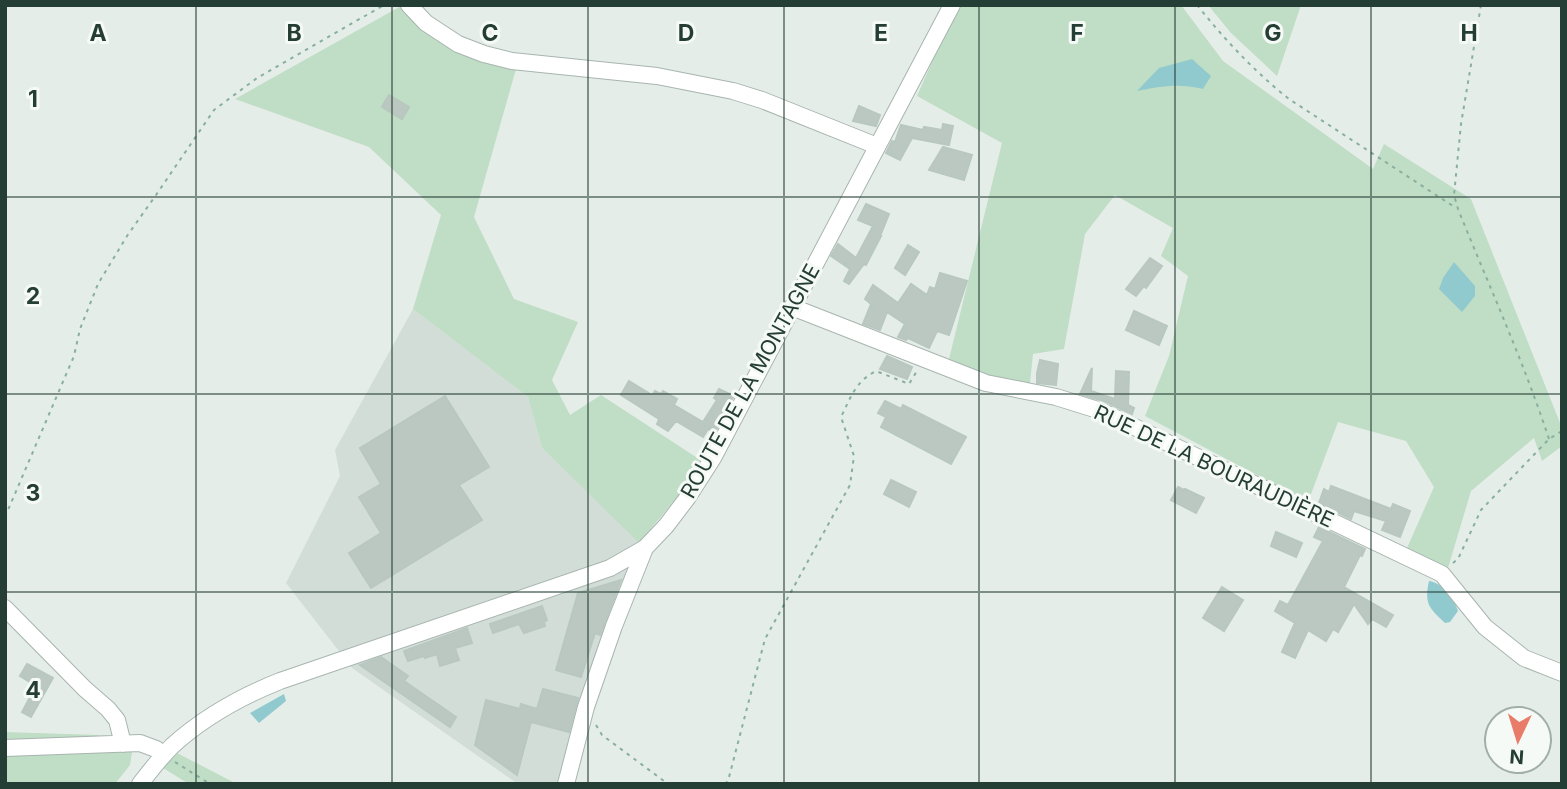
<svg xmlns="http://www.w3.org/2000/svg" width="1567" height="789" font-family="Inter,sans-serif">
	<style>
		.built { fill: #d3ddd8 }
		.green { fill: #c0ddc5 }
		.water { fill: #91cace }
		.building { fill: #bbc8c2; stroke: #b8c7bf; stroke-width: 2 }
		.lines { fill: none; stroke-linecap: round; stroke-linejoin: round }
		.minor-casing { stroke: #a8b5af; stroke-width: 18 }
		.path { stroke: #88af9f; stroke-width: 2; stroke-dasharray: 3.5 5; stroke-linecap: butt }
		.minor { stroke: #fff; stroke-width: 16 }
		.grid { fill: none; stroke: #253e35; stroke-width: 2; stroke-opacity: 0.55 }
		.labels { text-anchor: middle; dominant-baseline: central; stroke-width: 6; stroke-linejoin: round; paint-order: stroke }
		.street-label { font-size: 21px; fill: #253e35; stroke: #f6faf7 }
		.grid-label { font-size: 23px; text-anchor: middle; font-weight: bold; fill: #253e35; stroke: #f6faf7; stroke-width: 6; stroke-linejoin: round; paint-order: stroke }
	</style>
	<rect width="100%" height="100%" fill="#e5ede9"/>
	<path class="built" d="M413 309 528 397 542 448 645 548 566 784H518L352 668 286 583 340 476 335 450Z"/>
	<path class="green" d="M957 5H1181L1223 61 1373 169 1384 144 1471 199 1562 428V446L1542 461 1534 438 1471 491 1448 568 1407 548 1434 487 1406 441 1338 422 1308 502 1145 416 1169 356 1188 276 1161 256 1173 228 1115 195 1085 234 1064 349 1033 354 1029 392 949 359 1002 143 917 96Z
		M1208 5H1301L1277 76 1231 33Z
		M401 6 516 69 474 217 514 299 578 322 552 380 570 415 601 395 702 461 683 490 639 543 542 448 528 397 413 309 441 215 369 147 235 99Z
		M5 732 98 735 132 752 130 765 115 784H5Z
		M177 753 237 784H189L163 768Z"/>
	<path class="water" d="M1192 59 1211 76 1203 89C1179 83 1161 86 1137 91L1159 68Z
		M1454 262 1475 286V296L1462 312 1439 289 1443 278Z
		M1429 581C1443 583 1454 598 1458 611L1450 622 1445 623C1429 608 1424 604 1429 581Z
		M284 694 286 701 259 723 250 713Z"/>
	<path class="building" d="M389 95 409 107 402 119 382 107Z
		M859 106 880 115 876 126 853 121Z
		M943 124 953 126 949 145 912 138 900 160 886 153 892 141 895 142 901 125 923 130 924 127 942 130Z
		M943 147 972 155 964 180 929 170Z
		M866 204 889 214 880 236H881L866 265 864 264 849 284 844 281 850 269 831 256 838 244 856 258 873 226 858 220Z
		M908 245 919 252 905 275 895 268Z
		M1150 258 1162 266 1146 288 1144 286 1136 296 1126 289Z
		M940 273 967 281 949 335 937 331 929 348 908 338 906 340 898 337 905 324 887 312 880 330 863 324 871 304 865 299 873 285 898 303 911 284 927 295 930 287 935 289Z
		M1134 311 1167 326 1159 345 1126 330Z
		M887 356 912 367 907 379 880 369Z
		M1040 360 1058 364 1056 385 1037 383V373Z
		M1092 368 1091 391 1115 399 1116 371 1129 372 1128 405 1134 408 1132 414 1104 401 1080 394Z
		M629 381 652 395 655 391 661 394 663 391 677 399 674 405 703 422 717 400 714 398 719 389 734 396 719 419 721 420 715 432 708 429 703 437 676 421 668 431 657 424 659 419 621 395Z
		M445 396 489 467 459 485 482 520 371 588 349 553 381 533 359 497 381 484 360 448Z
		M885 401 901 409 903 405 966 437 951 464 881 427 886 417 878 413Z
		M891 480 916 492 909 507 884 494Z
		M1331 486 1391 509 1393 504 1410 511 1400 537 1382 530 1386 521 1354 511 1351 519 1319 503 1324 489 1329 492Z
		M1178 487 1184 490 1185 489 1204 498 1196 513 1171 500Z
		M1319 527 1365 549 1362 556 1360 555 1344 587 1393 615 1386 627 1372 619 1368 624 1354 604 1338 632 1333 629 1326 641 1308 630 1295 658 1282 652 1295 623 1275 611 1280 601 1288 605 1323 541 1314 537Z
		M1276 532 1302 543 1296 557 1271 546Z
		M621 580 600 635 595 633 581 677 556 670 578 593Z
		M1222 587 1243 600 1224 631 1203 618Z
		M542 606 547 620 544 622 545 626 524 633 519 624 493 633 490 624Z
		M467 628 472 643 455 648 459 660 440 666 437 654 425 658 424 656 408 661 404 651Z
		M381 657 408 676 404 681 456 717 450 727 360 665Z
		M27 664 53 678 31 717 22 712 36 686 20 676Z
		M543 689 578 698 569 732 531 722 517 775 475 745 486 700 520 709 521 704 537 709Z"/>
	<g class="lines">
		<g class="minor-casing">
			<path id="minor" d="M409 5 426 23 458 44 484 54 512 61 657 76 733 91 762 100 877 146
				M792 307 986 383 1056 397 1101 411 1442 574 1485 627 1524 658 1562 673
				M5 608 85 689 108 709 117 720 123 744
				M5 748 140 743 156 749 164 755
				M140 784C150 771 160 758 172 746 204 717 240 697 280 681L610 568 645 548 666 526 688 497 713 458 952 5
				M566 784 586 707 614 626 645 548"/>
		</g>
		<path class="path" d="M1197 5C1225 40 1255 72 1289 99L1456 208
			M1481 5 1461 124 1454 195 1458 209C1489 286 1523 360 1549 439
			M5 517 74 356 80 329 98 284 127 236 156 195 214 110 257 78 384 5
			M1453 563 1458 559 1481 510 1549 439 1562 431
			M596 725 602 735 668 784
			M175 762 210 784
			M725 784 728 781 765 639 850 485 854 456 841 417C851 397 855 382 876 371L909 384 917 371"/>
		<use href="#minor" class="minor"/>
	</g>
	<path class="grid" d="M196 5V784M392 5V784M588 5V784M784 5V784M979 5V784M1175 5V784M1371 5V784M5 197H1562M5 394H1562M5 592H1562"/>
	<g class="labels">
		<g class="street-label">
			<text transform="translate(750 381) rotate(-61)">ROUTE DE LA MONTAGNE</text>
			<text transform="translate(1214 466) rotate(25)">RUE DE LA BOURAUDIÈRE</text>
		</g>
	</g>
	<g class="grid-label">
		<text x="98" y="41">A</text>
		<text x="294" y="41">B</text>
		<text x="490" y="41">C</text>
		<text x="686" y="41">D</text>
		<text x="881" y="41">E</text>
		<text x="1077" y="41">F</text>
		<text x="1273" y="41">G</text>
		<text x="1469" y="41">H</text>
		<text x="33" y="107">1</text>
		<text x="33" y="304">2</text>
		<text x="33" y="501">3</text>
		<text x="33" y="698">4</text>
	</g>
	<rect width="1567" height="789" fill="none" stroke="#253e35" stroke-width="14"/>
	<g transform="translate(1518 740) rotate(184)"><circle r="33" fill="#f6faf7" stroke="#a2afa9" stroke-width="2"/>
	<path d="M0-5L12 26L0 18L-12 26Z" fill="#e97c68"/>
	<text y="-10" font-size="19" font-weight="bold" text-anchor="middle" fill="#253e35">N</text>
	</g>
</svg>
